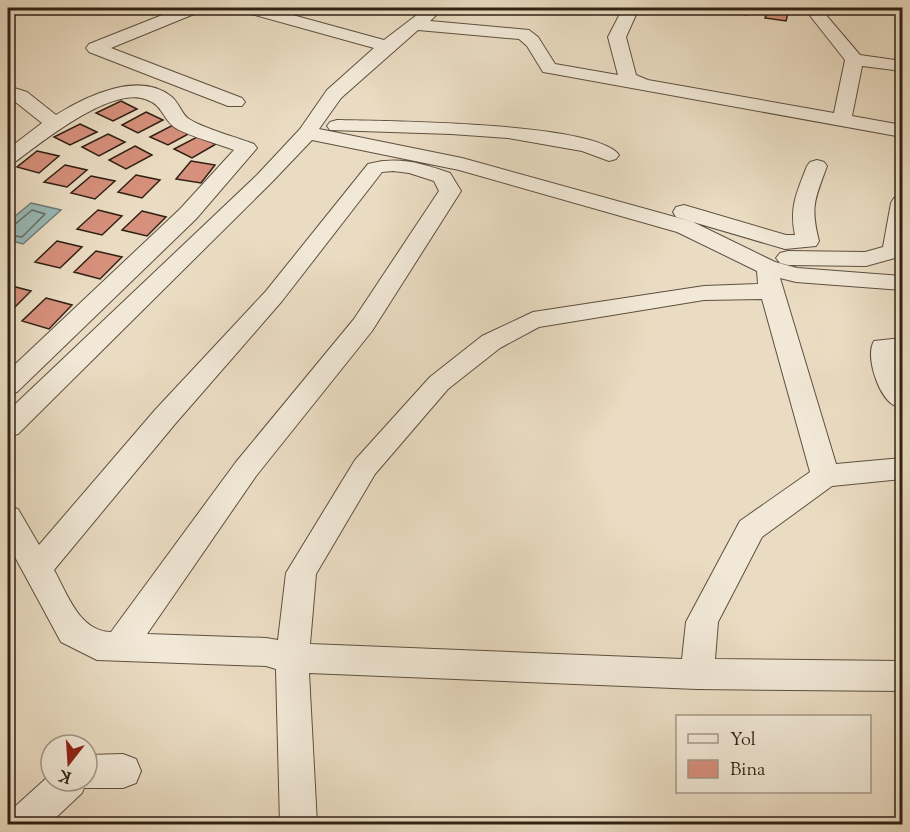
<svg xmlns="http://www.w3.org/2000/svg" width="910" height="832" font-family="'Sorts Mill Goudy',serif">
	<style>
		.water { fill: #99bab9; stroke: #6f7d77; stroke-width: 1.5 }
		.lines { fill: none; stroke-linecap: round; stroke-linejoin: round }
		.shore { stroke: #646e66; stroke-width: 1.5 }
		.building { fill: #d6907c; stroke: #302114; stroke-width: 1.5 }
		.minor-casing { stroke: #5e5040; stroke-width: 2 }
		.minor { fill: #f1e8d7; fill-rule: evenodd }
	</style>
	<rect width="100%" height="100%" fill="#eadcc2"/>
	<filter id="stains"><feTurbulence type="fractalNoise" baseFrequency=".00333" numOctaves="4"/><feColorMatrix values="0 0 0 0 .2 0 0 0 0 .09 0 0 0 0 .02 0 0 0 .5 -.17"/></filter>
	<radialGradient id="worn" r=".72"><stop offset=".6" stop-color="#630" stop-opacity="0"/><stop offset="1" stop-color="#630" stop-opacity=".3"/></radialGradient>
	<path class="water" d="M31 203 61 210 23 244 8 240V222Z"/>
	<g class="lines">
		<path class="shore" d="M8 226H13L32 210 45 214 22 237 8 235"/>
	</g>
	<path class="building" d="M729 8H750L747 15 727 12Z
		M769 8 789 9 786 21 765 18Z
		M121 101 137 109 113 121 96 113Z
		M146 112 163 120 138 133 122 125Z
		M80 124 97 132 70 145 54 137Z
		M175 124 192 132 168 145 150 137Z
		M108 134 125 142 99 156 82 147Z
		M199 136 216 144 192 158 174 149Z
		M135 146 152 155 126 169 109 160Z
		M37 151 59 156 39 173 17 167Z
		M191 161 215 165 201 183 176 179Z
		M65 165 87 170 67 187 44 182Z
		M136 175 160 180 142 198 118 192Z
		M91 176 115 181 95 199 71 193Z
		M98 210 122 216 102 235 77 229Z
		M142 211 166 217 147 236 122 230Z
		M57 241 82 247 60 268 35 262Z
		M96 251 122 257 100 279 74 272Z
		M8 285 31 291 8 314Z
		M46 298 72 305 49 329 22 321Z"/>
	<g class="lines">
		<g class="minor-casing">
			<path id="minor" d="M180 8H201L199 12 111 48 242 98 245 102 242 106H228L89 52 86 48 89 44Z
				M242 8H267L384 40 426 8H444L430 21 529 30 538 37 555 64 618 75 608 37 623 8H639L626 37 636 75 648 80 834 113 845 60 804 8H820L860 55 902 61V71L862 66 852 116 902 125V137L549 73 543 72 527 46 519 39 418 30 341 98 319 129 462 158 693 222 775 262 797 268 902 276V290L796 282 780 278 836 464 902 458V479L832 486 762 537 718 622 715 659 902 661V691L697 689 309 673 317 824H280L276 669 266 666 97 660 61 642 8 544V506L18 509 39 545 155 410 266 291 368 164C398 156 421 163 450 173L461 191 372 331 256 476 147 634 266 638 278 640 286 573 355 460 430 377 482 336 533 312 704 286 758 284 757 271 677 232 459 170 312 140 271 183 18 434 8 437V411L257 175 300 129 327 90 374 48 244 12ZM393 171 409 173 434 181 439 191 354 319 236 462 111 632C79 631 68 595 54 570L175 424 282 301 382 172ZM762 299 810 472 740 521 686 622 682 659 310 644 316 574 375 474 448 389 500 348 539 327 704 300Z
				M8 86 27 92 56 115C86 96 140 70 172 97 179 103 182 115 189 119 205 129 236 137 254 144L257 148 196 219 17 392 8 395V371L180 209 234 150C221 145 183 134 174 127 161 116 163 105 145 99 110 87 42 142 15 162L8 164V149L42 123 13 100 8 98Z
				M337 120C382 121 596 122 619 155L616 159 609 161 582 151 508 138 451 134 330 130 327 126 330 122Z
				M817 160 824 162 827 166C815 199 810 206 819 241L816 246 785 249 676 217 673 212 676 207 684 205 786 235H795C789 207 797 192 807 166L810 162Z
				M902 197V256L866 266 788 265 780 263 776 258 780 253 788 251 865 252 883 247 891 203 894 198Z
				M902 338V354L897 355 902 379V407C901 407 893 405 892 404 878 394 865 356 874 341Z
				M123 754 136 759 141 771 136 783 123 788H84L82 793 49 824H8L10 811 51 774V781H87V755Z"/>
		</g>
		<use href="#minor" class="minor"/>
	</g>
	<rect width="910" height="832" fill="none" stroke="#eadcc2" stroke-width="30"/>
	<rect x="9" y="9" width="892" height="814" fill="none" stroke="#302114" stroke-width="3"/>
	<rect x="15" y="15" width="880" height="802" fill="none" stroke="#302114" stroke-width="1.5"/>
	<rect x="676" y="715" width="195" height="78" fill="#f1e8d7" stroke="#a49889" stroke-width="1.5"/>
	<rect x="688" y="734" width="30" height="9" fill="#f1e8d7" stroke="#a49889" stroke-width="1.5"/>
	<text x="730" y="745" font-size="18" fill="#302114">Yol</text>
	<rect x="688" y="760" width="30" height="18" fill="#d6907c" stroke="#a49889" stroke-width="1.5"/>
	<text x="730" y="775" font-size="18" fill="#302114">Bina</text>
	<g transform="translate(69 763) rotate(197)"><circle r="28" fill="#f1e8d7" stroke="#a49889" stroke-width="1.5"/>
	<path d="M0-4.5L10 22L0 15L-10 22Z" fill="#8f2418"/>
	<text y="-9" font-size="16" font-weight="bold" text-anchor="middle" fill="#302114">K</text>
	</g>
	<rect width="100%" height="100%" filter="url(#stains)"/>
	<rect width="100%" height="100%" fill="url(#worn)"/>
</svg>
